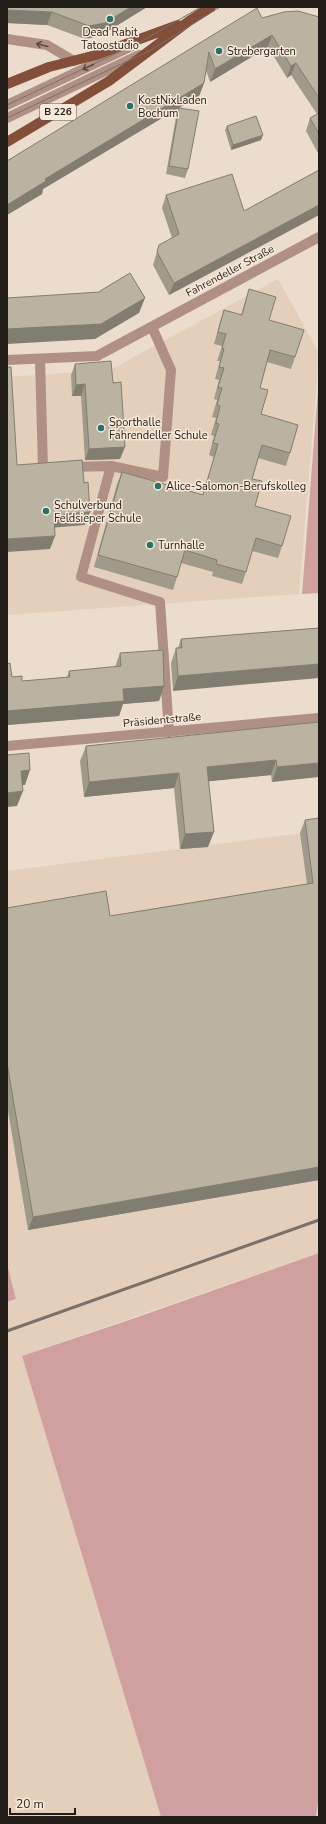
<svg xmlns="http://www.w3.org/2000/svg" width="326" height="1824" font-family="'Nunito Sans',sans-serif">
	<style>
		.built { fill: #e4cfbc }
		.green { fill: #d0a0a1 }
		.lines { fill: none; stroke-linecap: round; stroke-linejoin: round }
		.path { stroke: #988c82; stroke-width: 2.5; stroke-dasharray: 1 3; stroke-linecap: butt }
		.service { stroke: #b09085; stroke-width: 10 }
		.pedestrian { stroke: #b09085; stroke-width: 10 }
		.minor { stroke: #b09085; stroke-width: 10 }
		.primary { stroke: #834e3a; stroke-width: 10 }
		.tram { stroke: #7a7168; stroke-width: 1 }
		.rail { stroke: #7a7168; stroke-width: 3 }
		.wall { fill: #a09a8a }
		.shaded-wall { fill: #827d71 }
		.building { fill: #bab3a1; stroke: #827d71 }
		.oneway { stroke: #5b4b44 }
		.poi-dot { fill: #297169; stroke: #f9e9db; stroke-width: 1.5 }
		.labels { text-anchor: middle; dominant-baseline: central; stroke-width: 3; stroke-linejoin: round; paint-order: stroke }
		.shield { fill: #f9e9db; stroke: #625a52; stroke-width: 1 }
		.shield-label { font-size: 10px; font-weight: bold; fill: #221d18 }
		.poi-label { font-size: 11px; fill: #221d18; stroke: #f9e9db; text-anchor: start }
		.street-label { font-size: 11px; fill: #221d18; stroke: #f9e9db }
	</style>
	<rect width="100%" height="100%" fill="#ecdcce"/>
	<path class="built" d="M278 279 319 353 299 594 7 615V377L110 370Z
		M319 831V1253L22 1356 161 1817H7V1302L16 1299 7 1264V871Z"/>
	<path class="green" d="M319 377V593L302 594Z
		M319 1253V1796L316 1817H161L22 1356 135 1318Z
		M7 1264 16 1299 7 1302Z"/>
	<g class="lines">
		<path class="path" d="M309 8V7"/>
		<path class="service" d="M7 105 134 45
			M7 118 139 55
			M111 466 81 577 160 602 169 732"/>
		<path class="pedestrian" d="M40 359 43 468 52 467
			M70 467 111 466 163 477 171 370 152 327"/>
		<path class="minor" d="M7 39 47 45 74 61
			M7 360 97 356 319 237
			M7 746 319 718"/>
		<path class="primary" d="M7 84 49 67 96 55 178 25
			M7 142 109 81 189 21 211 7"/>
		<path class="tram" d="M7 105 142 41 201 7
			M7 118 151 50 220 7"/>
		<path class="rail" d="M7 1331 319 1220"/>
	</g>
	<path class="wall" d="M7 7H147L100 36 85 39 47 25 7 23Z
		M319 17V155L306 131 310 118 317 114 291 75 287 78 268 47 210 82 206 70 204 83 199 96 179 108 188 169 185 178 166 174 176 117 179 108 43 189 42 194 7 215V161L262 18Z
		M227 126 261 140 231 150 225 130Z
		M319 170V215L169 295 153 265 159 245 172 238 162 208 166 195 244 211Z
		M249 289 269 320 295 357 291 369 267 362 260 388 261 414 290 453 286 466 258 458 252 479 255 506 282 546 278 558 252 551 246 572 242 584 212 576 213 572 181 563 177 577 173 590 94 567 117 484 122 472 203 495 214 457 209 455 214 436 211 435 216 418 212 417 217 400 214 399 219 380 215 379 220 361H217L222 346 214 344 220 322 224 310 241 315Z
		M75 364 113 383 120 459 85 460 81 396H72L71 375Z
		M319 628 173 691 171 663 176 648H178L181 639Z
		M163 650 164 686 159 701 123 704 119 716 7 725V664L10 663 12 677 22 676V681L67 677 69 671 115 667 120 653Z
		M319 722 272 782 271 775 209 781 208 847 180 849 174 788 84 797 80 761 86 746Z
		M319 818V1180L28 1230 7 1105V908L110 916 307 884 300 833 305 820Z"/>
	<path class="shaded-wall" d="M131 7H147L100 36 85 39 89 26Z
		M7 10 52 12 47 25 7 23Z
		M272 35 268 47 210 82 215 69Z
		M296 63 291 75 287 78 291 66Z
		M204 83 199 96 43 189 42 194 7 215V205L45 179Z
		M263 135 261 140 231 150 233 145Z
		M319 205V215L169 295 174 283Z
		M145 298 139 313 95 339 7 344V329Z
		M85 384 81 396H72L76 385Z
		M125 447 120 459 85 460 89 449Z
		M90 512 85 525 49 528 54 515Z
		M55 536 50 549 7 552V539Z
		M319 664V678L173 691 178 676Z
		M164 686 159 701 123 704 119 716 7 725V711L123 689Z
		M276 760 271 775 202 782 207 767Z
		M319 763V777L272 782 277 767Z
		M30 770 25 785 15 786 21 771Z
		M179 773 174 788 84 797 89 782Z
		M23 791 17 806 7 807V793Z
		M214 832 208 847 180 849 185 834Z
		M319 1167V1180L28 1230 33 1217Z"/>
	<path class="building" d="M7 7H131L105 23 89 26 52 12 7 10Z
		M257 8 262 18 284 12 298 11 319 17V98L296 63 291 66 272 35 215 69 209 52 204 83 45 179 46 181 7 205V161Z
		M179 108 199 111 188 169 169 166Z
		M319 113V134L310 118Z
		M256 116 263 135 233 145 227 126Z
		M319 170V205L174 283 157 252 159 245 179 234 166 195 232 174 244 211Z
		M130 273 145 298 101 324 7 329V298L100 292V291Z
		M249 289 276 297 269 320 304 330 295 357 270 350 260 388 268 390 261 414 298 425 290 453 262 445 252 479 262 481 255 506 291 516 282 546 256 538 246 572 216 564 217 560 185 550 177 577 98 555 122 472 203 495 218 444 213 443 219 424 216 423 220 406 217 405 222 388 218 387 224 368 219 367 224 349 222 348 226 334 218 332 224 310 242 315Z
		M111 361 113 383 121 382 125 447 89 449 85 384 76 385 75 364Z
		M7 367H11L17 465 82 460 84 483 88 482 90 512 54 515 55 536 7 539Z
		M319 628V664L178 676 176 648H182L181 639Z
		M163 650 164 686 123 689 124 701 7 711V664L10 663 12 677 22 676V681L70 677 69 671 121 666 120 653Z
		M319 722V763L277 767 276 760 207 767 214 832 185 834 179 773 89 782 86 746Z
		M29 753 30 770 21 771 23 791 7 793V755Z
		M319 818V1167L33 1217 7 1063V908L106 891 110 916 313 883 305 820Z"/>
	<defs><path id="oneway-shaft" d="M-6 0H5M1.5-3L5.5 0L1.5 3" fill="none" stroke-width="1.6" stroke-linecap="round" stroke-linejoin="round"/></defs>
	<g class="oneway">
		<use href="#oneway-shaft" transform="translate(42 45) rotate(-166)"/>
		<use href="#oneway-shaft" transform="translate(88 67) rotate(155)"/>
	</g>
	<g class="poi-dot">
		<circle cx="110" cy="19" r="4"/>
		<circle cx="219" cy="51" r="4"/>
		<circle cx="130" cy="106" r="4"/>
		<circle cx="101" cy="428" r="4"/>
		<circle cx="158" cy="486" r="4"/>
		<circle cx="46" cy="511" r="4"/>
		<circle cx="150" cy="545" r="4"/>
	</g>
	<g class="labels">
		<rect class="shield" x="40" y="104" width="36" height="16" rx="3"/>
		<g class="shield-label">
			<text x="58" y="112">B 226</text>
		</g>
		<g class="poi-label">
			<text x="110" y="32" text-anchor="middle">Dead Rabit<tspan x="110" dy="13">Tatoostudio</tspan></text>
			<text x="227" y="51">Strebergarten</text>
			<text x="138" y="100">KostNixLaden<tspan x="138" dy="13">Bochum</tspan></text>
			<text x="109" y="422">Sporthalle<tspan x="109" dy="13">Fahrendeller Schule</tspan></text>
			<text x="166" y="486">Alice-Salomon-Berufskolleg</text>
			<text x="54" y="505">Schulverbund<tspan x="54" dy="13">Feldsieper Schule</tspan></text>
			<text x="158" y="545">Turnhalle</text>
		</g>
		<g class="street-label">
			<text transform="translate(230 271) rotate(-28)">Fahrendeller Straße</text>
			<text transform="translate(162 720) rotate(-5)">Präsidentstraße</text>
		</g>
	</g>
	<rect width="326" height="1824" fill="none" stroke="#221d18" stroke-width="16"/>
	<path d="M10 1808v6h65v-6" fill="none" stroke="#221d18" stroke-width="2"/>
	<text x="16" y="1808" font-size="12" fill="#221d18" stroke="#f9e9db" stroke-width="3" paint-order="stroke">20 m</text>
</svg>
